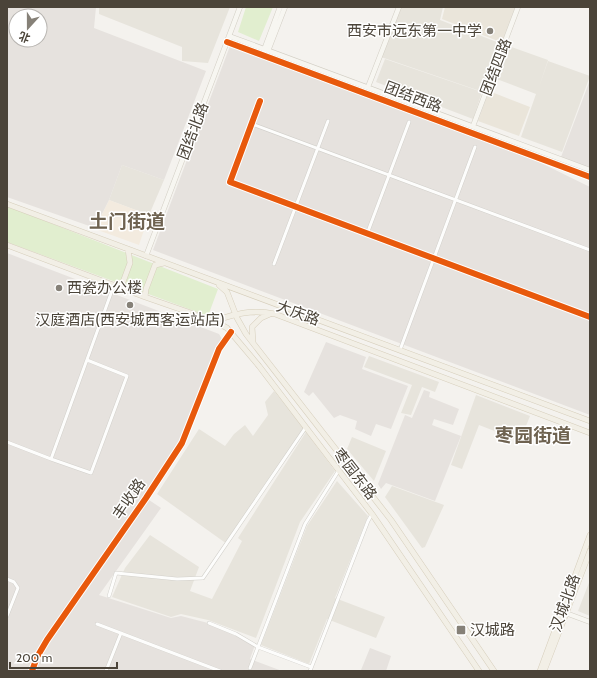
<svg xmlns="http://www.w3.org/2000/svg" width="597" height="678" font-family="Cabin,'Noto Sans SC',sans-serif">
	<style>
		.residential { fill: #e7e4dc }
		.commercial { fill: #f3ebdf }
		.industrial { fill: #e6e2de; fill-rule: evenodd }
		.education { fill: #eae5da }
		.green { fill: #e1eecf }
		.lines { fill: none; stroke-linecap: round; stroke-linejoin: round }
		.street-casing { stroke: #d2d0cb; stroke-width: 4 }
		.secondary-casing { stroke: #d3cfc5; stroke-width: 5.5 }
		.primary-casing { stroke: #d6cebb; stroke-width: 6 }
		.street { stroke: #fdfdfc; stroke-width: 3 }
		.secondary { stroke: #f7f6f1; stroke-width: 4.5 }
		.primary { stroke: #f2efe6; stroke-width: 5 }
		.cycleway-casing { stroke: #fff; stroke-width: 8 }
		.cycleway { stroke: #e8590c; stroke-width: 6 }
		.poi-dot { fill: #868178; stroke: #fff; stroke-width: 1.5 }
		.labels { text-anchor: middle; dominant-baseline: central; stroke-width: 3; stroke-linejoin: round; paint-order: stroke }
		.poi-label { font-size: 15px; fill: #4b4439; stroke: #fff; text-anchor: start }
		.street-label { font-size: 15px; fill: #4b4439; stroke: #fff }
		.district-label { font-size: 19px; font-weight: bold; fill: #6e6250; stroke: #fff }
	</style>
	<rect width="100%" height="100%" fill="#f4f2ee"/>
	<path class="residential" d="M99 7H230L208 63 182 61V47L99 14Z
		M401 7H443L440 20 502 44 483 92 381 57Z
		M506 45 548 60 539 87 548 61 590 76 562 152 521 137 536 94 494 78Z
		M385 59 482 92 473 119 376 82Z
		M122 165 164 180 149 215 109 200Z
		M369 356 439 382 435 392 422 387 411 415 401 413 412 385 364 367Z
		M274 391 304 428 227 544 157 494 199 429 225 446 234 434 245 425 253 436 268 415 265 402Z
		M476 395 530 416 520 441 479 425 462 469 451 465Z
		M306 432 335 471 300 522 256 638 208 620 181 614 171 617 112 597 125 568 150 535 199 567 190 591 212 599 242 541 238 538Z
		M352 437 386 451 374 481 347 449Z
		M337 481 368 516 335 598 385 617 376 638 327 619 309 664 261 645 307 526Z
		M392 486 444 505 425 547 422 548 385 497Z
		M590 580V616L578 611Z"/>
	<path class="commercial" d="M109 200 149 215 139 245 95 229Z"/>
	<path class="industrial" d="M7 7H96L94 28 206 71 164 180 122 165 109 200 95 228 7 197ZM16 16H40V40H16Z
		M230 46 539 162 590 187V234L589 237 590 238V415L153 250Z
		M590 80V168L561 157Z
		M7 253 219 334 222 339 180 443 34 656 28 671H7Z
		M326 342 366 357 362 369 408 386 391 429 376 424 371 436 355 429 357 421 340 415 334 418 313 392 309 396 304 392Z
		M424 390 430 392 429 397 459 409 453 425 434 419 432 425 461 436 435 501 386 483 381 489 378 484 405 415 412 418Z
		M146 498 161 508 99 595 171 618 181 616 208 623 255 645 250 659 282 671H33L41 655Z
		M370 648 391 656 386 671 361 670Z"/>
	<path class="education" d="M445 7H517L503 43 442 19Z
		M489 91 530 107 519 136 478 121Z"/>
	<path class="green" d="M246 7H273L259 41 238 32Z
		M7 206 218 289 208 316 7 242Z"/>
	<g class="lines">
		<g class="street-casing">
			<path id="street" d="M260 101 230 182 590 317
				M252 124 590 250
				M367 234 409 122
				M274 264 328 121
				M400 350 475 147
				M87 360 127 376 91 473 51 459 114 285
				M7 442 51 459
				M7 579 14 582 18 588 7 616
				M109 596 116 573 177 579 203 578 306 427
				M209 623 236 634 258 647 311 667
				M97 624 220 671
				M250 668 305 524 339 470
				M32 671 37 657 47 640 146 498 182 443 219 349 231 332
				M106 671 121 633
				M310 671 368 521 372 514"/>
		</g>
		<g class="secondary-casing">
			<path id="secondary" d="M229 36 590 170
				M227 42 590 177
				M264 50 280 7
				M268 51 285 7
				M368 87 399 7
				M473 126 518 7
				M146 256 240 7
				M563 612 590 622"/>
		</g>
		<g class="primary-casing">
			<path id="primary" d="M7 204 590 421
				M7 245 145 297 214 321 227 328 259 366 372 514 479 671
				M114 285 123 282 130 263 128 249
				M219 285 227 292 237 318 246 334 391 520 494 671
				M145 297 146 289 155 265 164 263
				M214 321C235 314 252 309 275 314L590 433
				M253 342 252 327 261 318 270 314
				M540 671 590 535
				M544 671 590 551"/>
		</g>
		<use href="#street" class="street"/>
		<use href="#secondary" class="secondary"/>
		<use href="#primary" class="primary"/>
		<g class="cycleway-casing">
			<path id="cycleway" d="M227 42 590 177
				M260 101 230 182 590 317
				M32 671 37 657 47 640 146 498 182 443 219 349 231 332"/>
		</g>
		<use href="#cycleway" class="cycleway"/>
	</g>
	<g class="poi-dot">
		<circle cx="490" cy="31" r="4"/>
		<circle cx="59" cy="288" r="4"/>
		<circle cx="130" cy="305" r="4"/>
		<rect x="456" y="625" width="10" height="10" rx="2"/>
	</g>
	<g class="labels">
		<g class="poi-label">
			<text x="482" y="31" text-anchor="end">西安市远东第一中学</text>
			<text x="67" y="288">西瓷办公楼</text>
			<text x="130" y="320" text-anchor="middle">汉庭酒店(西安城西客运站店)</text>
			<text x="470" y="630">汉城路</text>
		</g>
		<g class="street-label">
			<text transform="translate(496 67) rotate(-69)">团结四路</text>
			<text transform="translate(413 97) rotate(21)">团结西路</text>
			<text transform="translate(193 131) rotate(-69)">团结北路</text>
			<text transform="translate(298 313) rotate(20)">大庆路</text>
			<text transform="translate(355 474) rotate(52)">枣园东路</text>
			<text transform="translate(129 499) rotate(-56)">丰收路</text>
			<text transform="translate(565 603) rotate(-70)">汉城北路</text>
		</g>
		<g class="district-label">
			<text x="127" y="221">土门街道</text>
			<text x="533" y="435">枣园街道</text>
		</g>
	</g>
	<rect width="597" height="678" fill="none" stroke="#4b4439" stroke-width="16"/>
	<g transform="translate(28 28) rotate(201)"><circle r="19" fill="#ffffff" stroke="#b7b4b0"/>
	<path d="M0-3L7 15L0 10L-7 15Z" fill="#868178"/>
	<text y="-6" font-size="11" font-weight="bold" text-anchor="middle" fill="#4b4439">北</text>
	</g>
	<path d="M10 662v6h107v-6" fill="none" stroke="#4b4439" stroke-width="2"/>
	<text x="16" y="662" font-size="12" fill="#4b4439" stroke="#ffffff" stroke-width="3" paint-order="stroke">200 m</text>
</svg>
